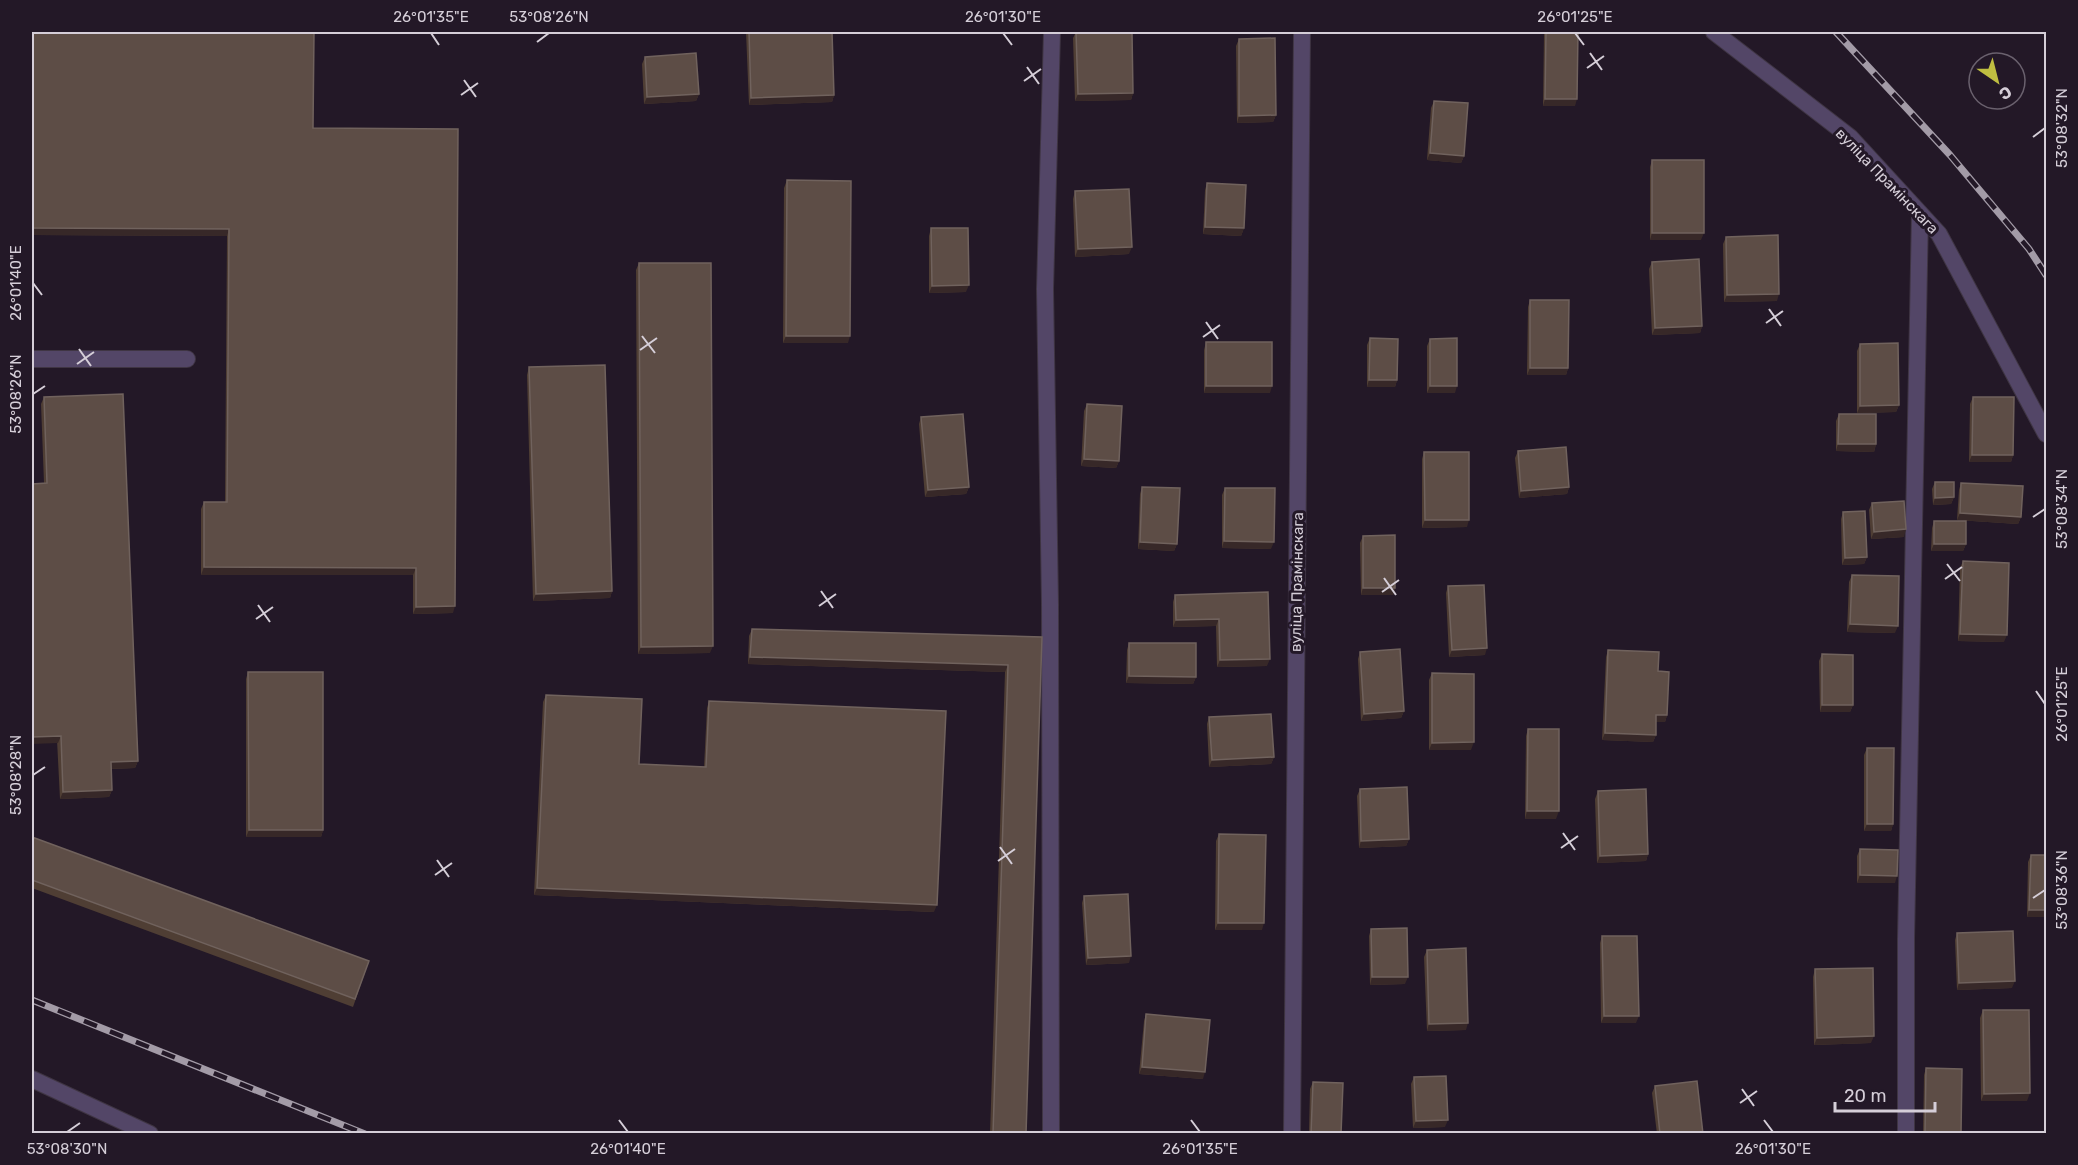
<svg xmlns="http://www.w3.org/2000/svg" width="2078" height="1165" font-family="Rubik,sans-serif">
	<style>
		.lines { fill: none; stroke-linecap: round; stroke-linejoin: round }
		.service-casing { stroke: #3f3543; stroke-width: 18 }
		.minor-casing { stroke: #3f3543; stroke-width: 18 }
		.service { stroke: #534667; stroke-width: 16 }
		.minor { stroke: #534667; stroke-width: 16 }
		.rail-casing { stroke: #a39ba7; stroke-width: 7 }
		.rail { stroke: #231827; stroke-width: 4.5; stroke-dasharray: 14; stroke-linecap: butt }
		.wall { fill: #4f3e34 }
		.shaded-wall { fill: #372828 }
		.building { fill: #5d4d46; stroke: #70625d; stroke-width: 1.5 }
		.ticks { fill: none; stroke: #d5ced8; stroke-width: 2 }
		.labels { text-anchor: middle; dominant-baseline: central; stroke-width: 6; stroke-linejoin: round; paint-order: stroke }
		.street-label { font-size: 15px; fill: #d5ced8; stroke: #231827 }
		.neatline { fill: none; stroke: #d5ced8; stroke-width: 2 }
		.ticks-label { font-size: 15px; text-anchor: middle; fill: #d5ced8 }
	</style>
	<rect width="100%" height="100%" fill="#231827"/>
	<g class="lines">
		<g class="service-casing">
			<path id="service" d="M32 359H187
				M32 1079 150 1134
				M1906 1134V939L1920 214"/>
		</g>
		<g class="minor-casing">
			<path id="minor" d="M1714 32 1850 137 1939 234 2046 434
				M1051 1134 1050 604 1045 289 1052 32
				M1292 1134 1302 32"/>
		</g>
		<use href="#service" class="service"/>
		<use href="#minor" class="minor"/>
		<g class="rail-casing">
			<path id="rail" d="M1836 32 1950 155 2029 249 2046 275
				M32 1000 365 1134"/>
		</g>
		<use href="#rail" class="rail"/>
	</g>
	<path class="wall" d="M746 32H832L834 95 832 102 749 105Z
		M1076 32 1133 93 1131 100 1075 101 1073 38Z
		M1544 32H1578L1575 106H1543Z
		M1239 39 1276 115 1273 122 1237 123 1236 46Z
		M645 57 699 94 696 101 644 104 642 64Z
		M1434 101 1464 156 1461 163 1427 160 1431 108Z
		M313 128 453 613 413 614V575H201V509L204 502H225L227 236 32 235Z
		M1652 160 1701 240H1650V167Z
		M787 180 848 343H783L784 188Z
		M1207 183 1244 228 1241 236 1203 234 1205 190Z
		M1075 191 1129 254 1075 257 1073 199Z
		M931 228 966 292 929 293V236Z
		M1726 237 1777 301 1724 302 1723 244Z
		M1652 262 1702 326 1700 333 1652 335 1649 269Z
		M639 263 710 653 638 654 636 270Z
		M1530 300 1568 368 1566 375H1527L1528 307Z
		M1370 338 1397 380 1395 387H1367V345Z
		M1430 339 1455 393H1427V346Z
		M1206 342 1270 393H1204V350Z
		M1860 344 1899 405 1896 412 1857 413V351Z
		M529 367 612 591 610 598 533 601 527 375Z
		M44 397 138 761 135 768 111 769 112 790 109 797 60 799 44 483 41 404Z
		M1973 397 2013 455 2011 462H1969L1970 404Z
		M1087 404 1119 461 1116 468 1081 466 1084 411Z
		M1839 414 1876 444 1874 452 1836 451V421Z
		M921 417 969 487 966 494 925 497 919 424Z
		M1518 451 1569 487 1567 494 1519 498 1515 458Z
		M1424 452 1467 527 1422 528V459Z
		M1935 482 1954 497 1951 504 1933 505 1932 489Z
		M1961 483 2021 517 2018 524 1957 520 1959 490Z
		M1142 487 1177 544 1174 551 1138 549 1140 494Z
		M1225 488 1271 549 1222 548V495Z
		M1872 503 1904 537 1871 539 1869 510Z
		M1843 512 1867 557 1864 564 1842 565 1841 519Z
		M1934 521 1966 544 1963 551H1931L1932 528Z
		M1363 536 1395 588 1393 595H1361L1360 543Z
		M1963 561 2004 642 1958 641 1960 568Z
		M1852 575 1895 633 1847 632 1849 582Z
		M1448 586 1485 655 1449 657 1446 593Z
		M1268 592 1267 666 1217 667 1216 626 1173 627V602L1175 595Z
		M752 629 1042 637 1026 1134H990L1005 672 748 664 749 636Z
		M1129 643 1196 677 1193 684 1126 683 1127 650Z
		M1608 650 1658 671 1667 715 1665 722H1656V735L1653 742 1602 740 1606 657Z
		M1360 652 1404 711 1401 718 1361 721 1358 659Z
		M1822 654 1853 705 1850 712H1820L1819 661Z
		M248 672 323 830 321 837H246V679Z
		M1432 673 1471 750H1429V680Z
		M546 695 639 764 704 767 707 708 709 701 934 912 534 895 543 702Z
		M1209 717 1274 757 1271 764 1209 767 1207 724Z
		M1528 729 1556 819H1525L1526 736Z
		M1867 748 1893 824 1891 831H1864V755Z
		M1360 789 1409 839 1406 846 1359 848 1357 796Z
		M1598 791 1648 854 1646 861 1597 863 1595 799Z
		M1219 834 1262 930H1215L1216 841Z
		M32 837 369 961 353 1007 32 888Z
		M1860 849 1895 883H1857V856Z
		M2031 855 2046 917H2027L2028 862Z
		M1084 896 1129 963 1086 965 1082 903Z
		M1371 929 1405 984 1370 985 1369 936Z
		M1957 933 2012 988 1957 990 1955 940Z
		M1602 936 1636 1023H1601L1600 943Z
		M1427 950 1466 1030 1427 1031 1424 957Z
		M1815 969 1871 1043 1814 1045 1813 977Z
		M1983 1010 2027 1101H1981L1980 1018Z
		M1146 1014 1203 1079 1139 1074 1144 1021Z
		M1926 1068 1961 1134H1923L1924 1075Z
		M1414 1077 1445 1127 1413 1128 1411 1084Z
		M1313 1082 1341 1134H1309L1310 1089Z
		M1655 1086 1703 1134H1657L1652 1093Z"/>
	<path class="shaded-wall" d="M1133 93 1131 100 1075 101 1078 94Z
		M699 94 696 101 644 104 647 97Z
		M834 95 832 102 749 105 751 98Z
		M1545 99H1577L1575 106H1543Z
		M1276 115 1273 122 1237 123 1239 116Z
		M1430 153 1464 156 1461 163 1427 160Z
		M1205 227 1244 228 1241 236 1203 234Z
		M32 228 229 229 227 236 32 235Z
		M1652 233H1704L1701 240H1650Z
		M1132 247 1129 254 1075 257 1078 249Z
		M969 285 966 292 929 293 932 286Z
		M1779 294 1777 301 1724 302 1727 295Z
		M1702 326 1700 333 1652 335 1655 328Z
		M786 336H850L848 343H783Z
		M1530 368H1568L1566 375H1527Z
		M1369 380H1397L1395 387H1367Z
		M1206 386H1272L1270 393H1204Z
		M1430 386H1457L1455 393H1427Z
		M1899 405 1896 412 1857 413 1860 406Z
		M1838 444H1876L1874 452 1836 451Z
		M1972 455H2013L2011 462H1969Z
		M1084 459 1119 461 1116 468 1081 466Z
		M969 487 966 494 925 497 928 490Z
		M1569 487 1567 494 1519 498 1521 491Z
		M1954 497 1951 504 1933 505 1935 498Z
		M1960 513 2021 517 2018 524 1957 520Z
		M1425 520H1469L1467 527 1422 528Z
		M1906 529 1904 537 1871 539 1874 532Z
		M1224 541 1274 542 1271 549 1222 548Z
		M1140 542 1177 544 1174 551 1138 549Z
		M1934 544H1966L1963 551H1931Z
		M1867 557 1864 564 1842 565 1845 558Z
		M204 567 416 568 413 575H201Z
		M1363 588H1395L1393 595H1361Z
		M612 591 610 598 533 601 536 594Z
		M455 606 453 613 413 614 416 607Z
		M1219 619 1216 626 1173 627 1176 620Z
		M1850 624 1898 626 1895 633 1847 632Z
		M1960 634 2007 635 2004 642 1958 641Z
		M713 646 710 653 638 654 641 647Z
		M1487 648 1485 655 1449 657 1452 650Z
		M750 657 1008 665 1005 672 748 664Z
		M1270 659 1267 666 1217 667 1220 660Z
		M1129 676 1196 677 1193 684 1126 683Z
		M1822 705H1853L1850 712H1820Z
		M1404 711 1401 718 1361 721 1364 714Z
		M1656 715H1667L1665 722H1654Z
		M1605 733 1656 735 1653 742 1602 740Z
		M61 736 58 743 32 744V737Z
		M1474 742 1471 750H1429L1432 743Z
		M1274 757 1271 764 1209 767 1212 760Z
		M138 761 135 768 108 769 111 762Z
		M112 790 109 797 60 799 63 792Z
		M1527 811H1559L1556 819H1525Z
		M1867 824H1893L1891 831H1864Z
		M249 830H323L321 837H246Z
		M1409 839 1406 846 1359 848 1361 841Z
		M1648 854 1646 861 1597 863 1600 856Z
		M1860 875 1897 876 1895 883H1857Z
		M537 888 937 905 934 912 534 895Z
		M2029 910H2046V917H2027Z
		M1218 923H1264L1262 930H1215Z
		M1131 956 1129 963 1086 965 1088 958Z
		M1372 977H1408L1405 984 1370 985Z
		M2015 981 2012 988 1957 990 1959 983Z
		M1604 1016H1639L1636 1023H1601Z
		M1468 1023 1466 1030 1427 1031 1429 1024Z
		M1874 1036 1871 1043 1814 1045 1817 1038Z
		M1142 1067 1205 1072 1203 1079 1139 1074Z
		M2030 1093 2027 1101H1981L1984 1094Z
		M1448 1120 1445 1127 1413 1128 1416 1121Z"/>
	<path class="building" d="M32 32H314L313 128 458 129 455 606 416 607V568L204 567V502H227L229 229 32 228Z
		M749 32H832L834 95 751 98Z
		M1076 32H1132L1133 93 1078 94Z
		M1546 32H1578L1577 99H1545Z
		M1275 38 1276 115 1239 116V39Z
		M696 53 699 94 647 97 645 57Z
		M1434 101 1468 103 1464 156 1430 153Z
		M1652 160H1704V233H1652Z
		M787 180 851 181 850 336H786Z
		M1207 183 1246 185 1244 228 1205 227Z
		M1129 189 1132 247 1078 249 1075 191Z
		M931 228H968L969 285 932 286Z
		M1778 235 1779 294 1727 295 1726 237Z
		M1699 259 1702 326 1655 328 1652 262Z
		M639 263H711L713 646 641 647Z
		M1530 300H1569L1568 368H1530Z
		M1370 338 1398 339 1397 380H1369Z
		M1457 338V386H1430V339Z
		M1206 342H1272V386H1206Z
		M1898 343 1899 405 1860 406V344Z
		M605 365 612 591 536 594 529 367Z
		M123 394 138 761 111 762 112 790 63 792 61 736 32 737V484L47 483 44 397Z
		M1973 397H2014L2013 455H1972Z
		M1087 404 1122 406 1119 461 1084 459Z
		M963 414 969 487 928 490 921 417Z
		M1839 414H1876V444H1838Z
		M1566 447 1569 487 1521 491 1518 451Z
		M1424 452H1469V520H1425Z
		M1935 482H1954V497L1935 498Z
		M1961 483 2023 486 2021 517 1960 513Z
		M1142 487 1180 488 1177 544 1140 542Z
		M1225 488H1275L1274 542 1224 541Z
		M1904 501 1906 529 1874 532 1872 503Z
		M1865 511 1867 557 1845 558 1843 512Z
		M1934 521H1966V544H1934Z
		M1395 535V588H1363V536Z
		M1963 561 2009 563 2007 635 1960 634Z
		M1852 575 1899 576 1898 626 1850 624Z
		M1484 585 1487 648 1452 650 1448 586Z
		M1268 592 1270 659 1220 660 1219 619 1176 620 1175 595Z
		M752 629 1042 637 1026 1134H993L1008 665 750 657Z
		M1129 643H1196V677L1129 676Z
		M1400 649 1404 711 1364 714 1360 652Z
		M1608 650 1659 652 1658 671 1669 672 1667 715H1656V735L1605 733Z
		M1822 654 1853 655V705H1822Z
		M248 672H323V830H249Z
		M1432 673 1474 674V742L1432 743Z
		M546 695 642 699 639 764 706 767 709 701 946 711 937 905 537 888Z
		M1271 714 1274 757 1212 760 1209 717Z
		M1528 729H1559V811H1527Z
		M1867 748H1894L1893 824H1867Z
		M1407 787 1409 839 1361 841 1360 789Z
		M1646 789 1648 854 1600 856 1598 791Z
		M1219 834 1266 835 1264 923H1218Z
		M32 837 369 961 355 999 32 880Z
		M1860 849 1898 850 1897 876 1860 875Z
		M2031 855H2046V910H2029Z
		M1128 894 1131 956 1088 958 1084 896Z
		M1407 928 1408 977H1372L1371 929Z
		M2013 931 2015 981 1959 983 1957 933Z
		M1602 936H1637L1639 1016H1604Z
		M1466 948 1468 1023 1429 1024 1427 950Z
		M1873 968 1874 1036 1817 1038 1815 969Z
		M1983 1010H2029L2030 1093 1984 1094Z
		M1146 1014 1210 1020 1205 1072 1142 1067Z
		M1926 1068 1962 1069 1961 1134 1925 1133Z
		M1446 1076 1448 1120 1416 1121 1414 1077Z
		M1697 1081 1703 1134H1660L1655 1086Z
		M1313 1082 1343 1083 1341 1134H1311Z"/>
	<path class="ticks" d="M431 33 439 45M1003 33 1012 45M1575 33 1584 45M537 42 549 33M1590 53 1602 70M1027 67 1039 84M1587 68 1604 56M464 80 476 97M1024 81 1041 69M461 95 478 83M2033 137 2045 128M33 283 42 295M1769 309 1781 326M1206 322 1218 339M1766 323 1783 311M642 336 655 353M1203 337 1220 325M79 349 91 366M640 350 657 338M77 364 94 352M33 394 45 386M2033 517 2045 509M1947 564 1960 581M1384 578 1396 595M1945 579 1962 567M821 591 833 608M1382 592 1399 580M258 605 270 622M819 606 836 594M256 619 273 607M2036 691 2045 704M33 775 45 767M1563 833 1575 850M1000 847 1012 864M1561 848 1578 836M437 860 449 877M998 861 1015 849M435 875 452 863M2033 898 2045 890M1742 1089 1754 1106M1740 1103 1757 1091M619 1120 628 1132M1191 1120 1200 1132M1764 1120 1773 1132M67 1132 80 1123"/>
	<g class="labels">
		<g class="street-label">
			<text transform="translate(1887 181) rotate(46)">вуліца Прамінскага</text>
			<text transform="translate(1297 582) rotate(-89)">вуліца Прамінскага</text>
		</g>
	</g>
	<rect width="2078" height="1165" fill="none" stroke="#231827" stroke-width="66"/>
	<g transform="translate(1997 81) rotate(145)"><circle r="28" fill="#231827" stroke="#6a616e" stroke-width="1.5"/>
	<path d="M0-4.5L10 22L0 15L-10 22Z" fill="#bfbe41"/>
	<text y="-9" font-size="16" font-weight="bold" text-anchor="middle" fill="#d5ced8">С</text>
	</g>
	<path d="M1835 1102v9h100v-9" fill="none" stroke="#d5ced8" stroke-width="3"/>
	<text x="1844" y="1102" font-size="18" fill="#d5ced8" stroke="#231827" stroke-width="4.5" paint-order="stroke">20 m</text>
	<rect x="33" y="33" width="2012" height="1099" class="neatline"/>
	<g class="ticks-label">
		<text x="431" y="22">26°01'35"E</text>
		<text x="549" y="22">53°08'26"N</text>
		<text x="1003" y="22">26°01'30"E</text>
		<text x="1575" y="22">26°01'25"E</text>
		<text transform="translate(2062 128) rotate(-90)" y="5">53°08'32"N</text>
		<text transform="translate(16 283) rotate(-90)" y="5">26°01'40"E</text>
		<text transform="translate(16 394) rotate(-90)" y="5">53°08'26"N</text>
		<text transform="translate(2062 509) rotate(-90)" y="5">53°08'34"N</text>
		<text transform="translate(2062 704) rotate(-90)" y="5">26°01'25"E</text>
		<text transform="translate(16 775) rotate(-90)" y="5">53°08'28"N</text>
		<text transform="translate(2062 890) rotate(-90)" y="5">53°08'36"N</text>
		<text x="67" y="1154">53°08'30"N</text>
		<text x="628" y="1154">26°01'40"E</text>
		<text x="1200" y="1154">26°01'35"E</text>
		<text x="1773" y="1154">26°01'30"E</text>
	</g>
</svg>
